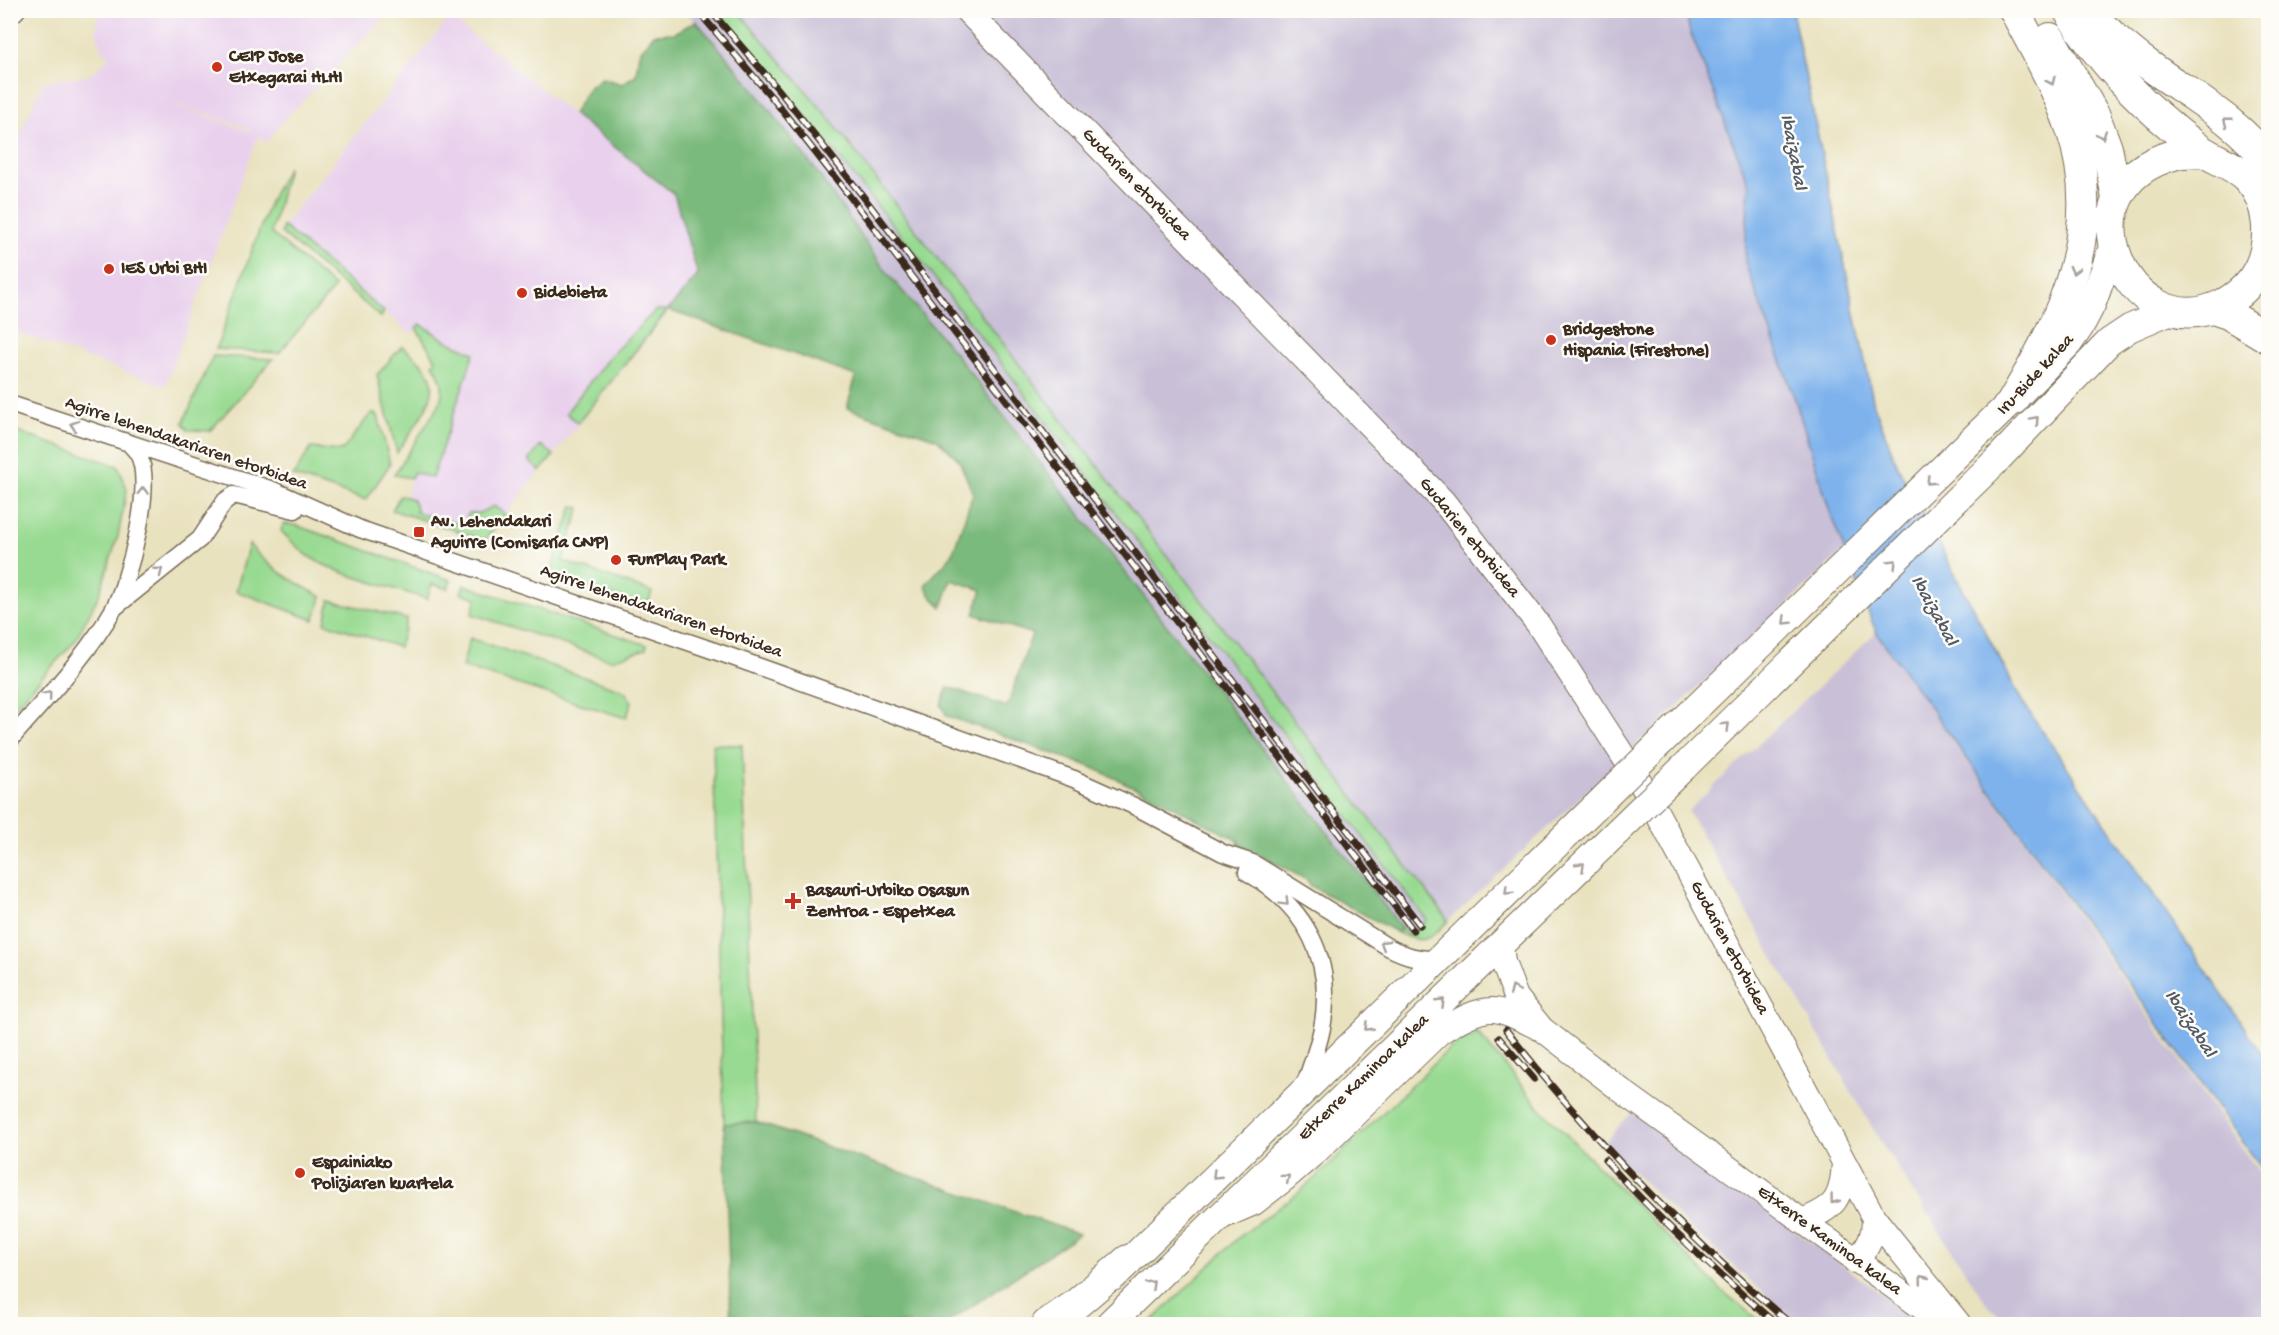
<svg xmlns="http://www.w3.org/2000/svg" width="2279" height="1335" font-family="'Gochi Hand',sans-serif">
	<style>
		.built { fill: #e9d1ed; fill-rule: evenodd }
		.industrial { fill: #c9bfd7 }
		.green { fill: #98da91; stroke: #6a8258; stroke-width: 1.5 }
		.forest { fill: #7aba7b; stroke: #5a724c; stroke-width: 1.5 }
		.water { fill: #7eb2ec; stroke: #5c6e85; stroke-width: 1.5 }
		.lines { fill: none; stroke-linecap: round; stroke-linejoin: round }
		.street-casing { stroke: #786a56; stroke-width: 19 }
		.secondary-casing { stroke: #786a56; stroke-width: 26 }
		.primary-casing { stroke: #786a56; stroke-width: 29 }
		.highway-casing { stroke: #786a56; stroke-width: 32 }
		.street { stroke: #fff; stroke-width: 16 }
		.secondary { stroke: #fff; stroke-width: 24 }
		.primary { stroke: #fff; stroke-width: 27 }
		.highway { stroke: #fff; stroke-width: 30 }
		.rail-casing { stroke: #3b2a1e; stroke-width: 7 }
		.rail { stroke: #fdfcf7; stroke-width: 4.5; stroke-dasharray: 14; stroke-linecap: butt }
		.primary-bridge-casing { stroke: #786a56; stroke-width: 29; stroke-linecap: butt }
		.primary-bridge { stroke: #fff; stroke-width: 27 }
		.oneway { stroke: #a79f9a }
		.poi-dot { fill: #c8321e; stroke: #fdfcf7; stroke-width: 2 }
		.labels { text-anchor: middle; dominant-baseline: central; stroke-width: 5; stroke-linejoin: round; paint-order: stroke }
		.poi-label { font-size: 18px; font-weight: bold; fill: #3b2a1e; stroke: #fdfcf7; text-anchor: start }
		.street-label { font-size: 18px; fill: #3b2a1e; stroke: #fdfcf7 }
		.water-label { font-size: 20px; font-style: italic; fill: #525a66; stroke: #fdfcf7 }
	</style>
	<rect width="100%" height="100%" fill="#fdfcf7"/>
	<filter id="ink" filterUnits="userSpaceOnUse"><feTurbulence type="fractalNoise" baseFrequency=".0167" numOctaves="2"/><feDisplacementMap in="SourceGraphic" scale="12" xChannelSelector="R" yChannelSelector="G"/><feConvolveMatrix kernelMatrix="1 2 1 2 8 2 1 2 1" color-interpolation-filters="sRGB"/></filter>
	<filter id="wash" filterUnits="userSpaceOnUse"><feTurbulence type="fractalNoise" baseFrequency=".008" numOctaves="4" result="noise"/><feDisplacementMap in="SourceGraphic" scale="24" xChannelSelector="R" yChannelSelector="G"/><feGaussianBlur stdDeviation="1.35" result="paint"/><feColorMatrix in="noise" values="0 0 0 0 0 0 0 0 0 0 0 0 0 0 0 0 0 1.4 0 .05"/><feComposite in="paint" operator="in"/></filter>
	<g filter="url(#wash)">
		<rect width="100%" height="100%" fill="#e9e2bf"/>
		<path class="built" d="M100 11H391L280 124 267 142 258 136 165 386 11 330V149H14L43 82 89 76 109 58 103 51 97 35V18ZM178 105 249 128 253 132 178 106Z
			M450 17 674 194 698 275 485 540 400 513 414 472 431 478 474 353 447 341 420 324 411 334 283 226Z"/>
		<path class="industrial" d="M686 11H717L843 161 1010 373 1251 692 1427 920 1408 934 1401 927 1184 646 888 274 817 172 752 87Z
			M738 11H1722L1845 550 1448 921 829 118Z
			M1876 632 2268 1185V1324H2012L1988 1306 1879 1139 1688 811Z
			M1632 1112 1923 1324H1799L1690 1228 1604 1143Z"/>
		<path class="green" d="M717 11H738L829 118 1442 912 1448 921C1429 941 1424 945 1398 933L1401 927 1409 934 1427 920C1257 702 1094 479 922 262 855 177 788 92 717 11Z
			M288 167 271 233 335 287 279 353 216 349 270 201Z
			M283 226 384 312 381 317 281 233Z
			M656 310H668L578 423 566 413 610 356Z
			M420 324 447 341 474 353 432 478 414 472 411 478 394 475 439 405C445 389 442 378 433 364L436 360 416 328Z
			M402 346C413 355 429 367 432 382 437 401 407 436 397 453L377 375Z
			M213 356 273 359 210 431 188 430 183 423Z
			M371 413 378 415 390 464 366 500 293 476 311 448 342 451Z
			M11 430 118 466 127 489 118 536 99 595 75 641 11 711Z
			M541 445 554 455 540 471 529 461Z
			M400 496C412 497 416 500 416 512L464 525 468 513H479L494 506 506 515 485 540 392 510Z
			M573 506 580 508 563 561 652 592 647 607 552 575 553 565Z
			M283 524 295 525 451 580 448 589 432 584 427 599C392 587 344 577 313 559 300 551 291 541 281 531Z
			M249 544C269 569 295 582 322 597L314 620 236 591Z
			M464 585 647 645 646 649 611 660 472 614 477 598 461 593Z
			M330 600 407 619 399 647 325 623Z
			M470 638 619 689 626 693 632 702 626 718 462 667Z
			M713 744 742 745 756 1122 724 1124Z
			M1478 1033 1540 1108 1720 1289 1763 1324H1234L1221 1322 1149 1324 1238 1238 1298 1193 1329 1165 1451 1047Z"/>
		<path class="forest" d="M696 21 752 87 817 172 888 274 954 352 1401 927 1398 933 1311 886 1307 880 1238 843 1239 841 1151 795 1091 767 947 716 941 705 948 687 1007 707 1032 634 974 614 982 590 951 580 942 607 931 596 925 585 952 555 973 494 959 460 937 439 847 408 856 376 668 310 698 275 674 194 573 114 588 88 602 78 622 84 636 75 639 53 654 34 675 33Z
			M756 1122 1079 1234 945 1324H731L724 1124Z"/>
		<path class="water" d="M1686 11H1792L1874 405 1898 467 2022 701 2268 1062V1177L1876 632 1831 515 1796 402 1745 262 1749 185 1689 28Z"/>
	</g>
	<g filter="url(#ink)">
		<g class="lines">
			<g class="street-casing">
				<path id="street" d="M10 17 17 10
					M10 404 273 490 360 529 732 657 1074 779 1134 806 1223 853 1253 863 1388 947C1406 956 1419 960 1439 959
					M114 608 200 539 225 501 234 495 295 510
					M10 740C46 698 86 657 113 610 129 581 155 483 138 454 136 450 132 447 130 444
					M1247 872C1306 907 1335 960 1322 1028 1318 1048 1311 1067 1304 1086"/>
			</g>
			<g class="secondary-casing">
				<path id="secondary" d="M966 10 1443 501 1538 624 1642 785 1874 1218 1959 1324
					M1501 944 1503 962 1516 997 1542 1029 1626 1094 1945 1324
					M1224 1216 1254 1203 1286 1178 1317 1151 1439 1033C1455 1022 1480 1006 1500 1011 1514 1015 1527 1022 1539 1028
					M1801 1221C1836 1208 1842 1199 1844 1162
					M1855 1261C1869 1247 1874 1237 1874 1218"/>
			</g>
			<g class="primary-casing">
				<path id="primary" d="M1660 743 2013 400 2069 343 2080 327 2092 304 2112 249
					M1684 767 1995 462 2109 342 2130 328 2172 310
					M1113 1277 1595 807
					M1109 1324 1619 830"/>
			</g>
			<g class="highway-casing">
				<path id="highway" d="M2068 10C2102 66 2147 109 2198 148 2214 160 2234 164 2248 179 2270 203 2272 240 2259 268 2251 284 2237 297 2221 305 2129 349 2054 189 2173 155 2182 152 2194 153 2204 152
					M2086 10C2108 33 2131 53 2157 71 2195 98 2240 123 2268 162
					M2050 38 2095 116 2107 148 2117 198
					M2213 309 2228 314 2268 338
					M2013 400C2064 315 2105 230 2071 129 2057 88 2035 49 2014 10
					M1047 1324 1075 1305 1128 1260"/>
			</g>
			<use href="#street" class="street"/>
			<use href="#secondary" class="secondary"/>
			<use href="#primary" class="primary"/>
			<use href="#highway" class="highway"/>
			<g class="rail-casing">
				<path id="rail" d="M697 10 774 100 855 203 1413 930
					M710 10 778 89 862 195 1420 925
					M1506 1030C1592 1139 1685 1235 1791 1324
					M1499 1038 1534 1079
					M1605 1160C1658 1219 1716 1272 1776 1324"/>
			</g>
			<use href="#rail" class="rail"/>
			<g class="primary-bridge-casing">
				<path id="primary-bridge" d="M1595 807 1660 743
					M1619 830 1684 767"/>
			</g>
			<use href="#primary-bridge" class="primary-bridge"/>
		</g>
		<defs><path id="oneway-chevron" d="M-2-3.5L2.5 0L-2 3.5" fill="none" stroke-width="1.6" stroke-linecap="round" stroke-linejoin="round" transform="scale(1.5)"/></defs>
		<g class="oneway">
			<use href="#oneway-chevron" transform="translate(2051 81) rotate(66)"/>
			<use href="#oneway-chevron" transform="translate(2227 121) rotate(-142)"/>
			<use href="#oneway-chevron" transform="translate(2102 135) rotate(70)"/>
			<use href="#oneway-chevron" transform="translate(2074 270) rotate(105)"/>
			<use href="#oneway-chevron" transform="translate(2035 420) rotate(-47)"/>
			<use href="#oneway-chevron" transform="translate(74 425) rotate(-161)"/>
			<use href="#oneway-chevron" transform="translate(1930 481) rotate(136)"/>
			<use href="#oneway-chevron" transform="translate(143 491) rotate(-89)"/>
			<use href="#oneway-chevron" transform="translate(1893 563) rotate(-45)"/>
			<use href="#oneway-chevron" transform="translate(159 571) rotate(-38)"/>
			<use href="#oneway-chevron" transform="translate(1786 621) rotate(136)"/>
			<use href="#oneway-chevron" transform="translate(48 695) rotate(-50)"/>
			<use href="#oneway-chevron" transform="translate(1726 726) rotate(-44)"/>
			<use href="#oneway-chevron" transform="translate(1581 866) rotate(-44)"/>
			<use href="#oneway-chevron" transform="translate(1508 891) rotate(136)"/>
			<use href="#oneway-chevron" transform="translate(1285 902) rotate(45)"/>
			<use href="#oneway-chevron" transform="translate(1384 944) rotate(-149)"/>
			<use href="#oneway-chevron" transform="translate(1514 990) rotate(-113)"/>
			<use href="#oneway-chevron" transform="translate(1441 1002) rotate(-44)"/>
			<use href="#oneway-chevron" transform="translate(1368 1027) rotate(136)"/>
			<use href="#oneway-chevron" transform="translate(1216 1175) rotate(136)"/>
			<use href="#oneway-chevron" transform="translate(1286 1178) rotate(-40)"/>
			<use href="#oneway-chevron" transform="translate(1834 1200) rotate(127)"/>
			<use href="#oneway-chevron" transform="translate(1923 1279) rotate(-129)"/>
			<use href="#oneway-chevron" transform="translate(1151 1284) rotate(-44)"/>
		</g>
	</g>
	<g class="poi-dot">
		<circle cx="217" cy="67" r="6"/>
		<circle cx="109" cy="269" r="6"/>
		<circle cx="522" cy="293" r="6"/>
		<circle cx="1551" cy="340" r="6"/>
		<rect x="413" y="526" width="12" height="12" rx="3"/>
		<circle cx="616" cy="560" r="6"/>
		<path d="M790 892h6v6h6v6h-6v6h-6v-6h-6v-6h6z"/>
		<circle cx="300" cy="1173" r="6"/>
	</g>
	<g class="labels">
		<g class="poi-label">
			<text x="229" y="57">CEIP Jose<tspan x="229" dy="21">Etxegarai HLHI</tspan></text>
			<text x="121" y="269">IES Urbi BHI</text>
			<text x="534" y="293">Bidebieta</text>
			<text x="1563" y="330">Bridgestone<tspan x="1563" dy="21">Hispania (Firestone)</tspan></text>
			<text x="431" y="522">Av. Lehendakari<tspan x="431" dy="21">Aguirre (Comisaría CNP)</tspan></text>
			<text x="628" y="560">FunPlay Park</text>
			<text x="806" y="891">Basauri-Urbiko Osasun<tspan x="806" dy="21">Zentroa - Espetxea</tspan></text>
			<text x="312" y="1163">Espainiako<tspan x="312" dy="21">Poliziaren kuartela</tspan></text>
		</g>
		<g class="street-label">
			<text transform="translate(1136 185) rotate(46)">Gudarien etorbidea</text>
			<text transform="translate(2036 375) rotate(-47)">Iru-Bide kalea</text>
			<text transform="translate(186 444) rotate(19)">Agirre lehendakariaren etorbidea</text>
			<text transform="translate(1469 538) rotate(51)">Gudarien etorbidea</text>
			<text transform="translate(661 612) rotate(19)">Agirre lehendakariaren etorbidea</text>
			<text transform="translate(1729 948) rotate(62)">Gudarien etorbidea</text>
			<text transform="translate(1364 1078) rotate(-44)">Etxerre Kaminoa kalea</text>
			<text transform="translate(1829 1241) rotate(36)">Etxerre Kaminoa kalea</text>
		</g>
		<g class="water-label">
			<text transform="translate(1792 152) rotate(79)">Ibaizabal</text>
			<text transform="translate(1933 611) rotate(61)">Ibaizabal</text>
			<text transform="translate(2189 1024) rotate(56)">Ibaizabal</text>
		</g>
	</g>
	<rect width="2279" height="1335" fill="none" stroke="#fdfcf7" stroke-width="36"/>
</svg>
